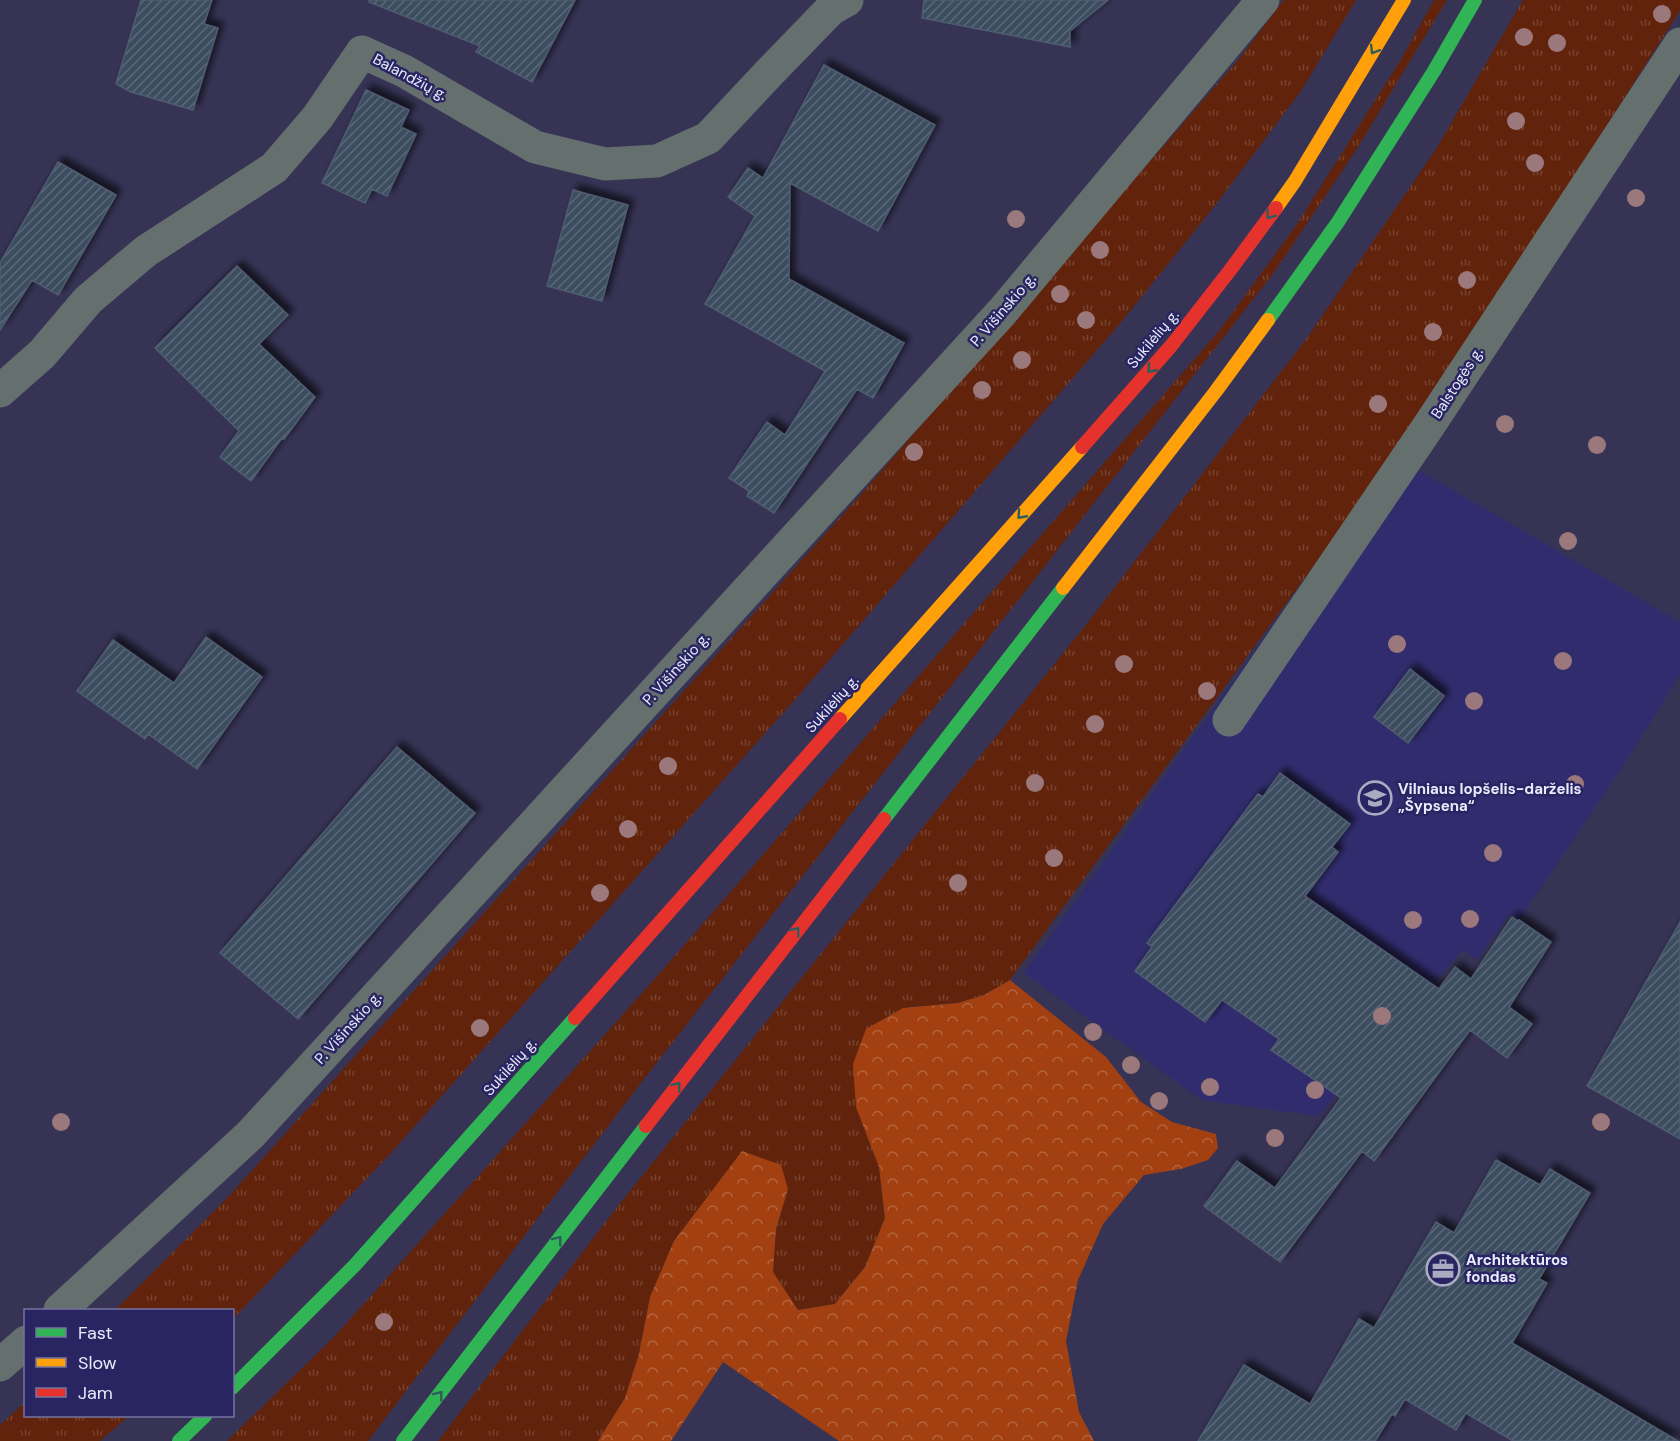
<svg xmlns="http://www.w3.org/2000/svg" width="1680" height="1441" font-family="'DM Sans',sans-serif">
	<style>
		.built { fill: #312c6d }
		.grass { fill: url(#grass-tufts) }
		.forest { fill: url(#forest-crowns) }
		.building { fill: url(#building-hatch); stroke: #4f5c70; stroke-width: 1.5; filter: url(#shadow) }
		.lines { fill: none; stroke-linecap: round; stroke-linejoin: round }
		.street { stroke: #656f6e; stroke-width: 33 }
		.fast { stroke: #30b455; stroke-width: 14 }
		.slow { stroke: #ff9f0a; stroke-width: 14 }
		.jam { stroke: #e5322d; stroke-width: 14 }
		.tree { fill: #9a787c }
		.oneway { stroke: #2c5e5d }
		.labels { text-anchor: middle; dominant-baseline: central; stroke-width: 5; stroke-linejoin: round; paint-order: stroke }
		.street-label { font-size: 15px; fill: #e9ebfb; stroke: #292563 }
		.poi-label { font-size: 15px; font-weight: bold; fill: #e9ebfb; stroke: #292563; text-anchor: start }
	</style>
	<defs>
		<pattern id="grass-tufts" width="24" height="20" patternUnits="userSpaceOnUse" patternTransform="scale(1.5)"><rect width="24" height="20" fill="#61230b"/><path d="M3 7l-1-3M5 7V3M7 7l1-3M15 17l-1-3M17 17v-4M19 17l1-3" fill="none" stroke="#78432f"/></pattern>
		<pattern id="forest-crowns" width="20" height="18" patternUnits="userSpaceOnUse" patternTransform="scale(1.5)"><rect width="20" height="18" fill="#a24011"/><path d="M2 6a3 3 0 1 1 6 0M12 15a3 3 0 1 1 6 0" fill="none" stroke="#b36540"/></pattern>
		<pattern id="building-hatch" width="6" height="6" patternUnits="userSpaceOnUse" patternTransform="scale(1.5)"><rect width="6" height="6" fill="#3e4e61"/><path d="M-1 1l2-2M0 6l6-6M5 7l2-2" fill="none" stroke="#5a6879"/></pattern>
		<filter id="shadow"><feDropShadow dx="5.5" dy="-5.5" stdDeviation="3" flood-color="#0009"/></filter>
	</defs>
	<rect width="100%" height="100%" fill="#363355"/>
	<path class="built" d="M1394 456 1680 622V675L1621 769 1518 921 1509 915 1477 960 1463 950 1318 1116 1202 1100 1024 973Z"/>
	<path class="grass" d="M1284 0H1356L1301 91 1217 203 1123 320 792 703 389 1155 233 1319 232 1310H115L228 1197 863 492 1238 60Z
		M1434 0H1447L1355 152 1273 274 637 1088 368 1441H227L335 1336 659 974 1219 331 1295 227 1400 61Z
		M1523 0H1680V11L1394 456 1010 980 984 995 958 1003 903 1008 856 1107 879 1167 885 1218 865 1267 835 1304 798 1310 773 1272 776 1229 788 1189 743 1151 674 1241 650 1297 639 1354 625 1398 598 1441H438L617 1207 1081 631 1307 338 1436 149Z
		M25 1402 26 1416H129L100 1441H0V1425Z"/>
	<path class="forest" d="M1010 980 1106 1057 1141 1102 1172 1122 1216 1134 1218 1148 1208 1160 1181 1169 1144 1175 1103 1224 1078 1280 1066 1341 1079 1412 1094 1441H839L723 1362 671 1441H598L625 1398 639 1354 650 1297 674 1241 742 1151 781 1165 788 1189 776 1229 773 1272 798 1310 835 1304 865 1267 885 1218 879 1167 856 1107 853 1064 866 1029 903 1008 958 1003 984 995Z"/>
	<path class="building" d="M141 0H212L204 24 218 28 193 110 131 92 116 84Z
		M369 0H575L532 82 476 52 480 46 369 2Z
		M924 0H1108L1070 31V47L922 18Z
		M824 65 935 125 878 231 790 183 789 279 904 343 873 398 857 389 774 513 747 496 749 491 729 478 767 422 785 435 825 371 705 304 755 216 728 197 748 168 763 178Z
		M366 90 409 110 401 127 416 134 387 196 372 189 365 203 322 183Z
		M58 162 116 195 58 295 32 280 0 330V263Z
		M573 190 628 205 602 301 547 286Z
		M237 266 288 315 259 344 315 397 284 439 282 438 251 481 220 457 239 431 155 348Z
		M206 637 262 677 197 769 148 734 145 739 77 691 113 640 174 683Z
		M1410 669 1444 696 1408 743 1374 717Z
		M397 747 475 813 298 1019 220 953Z
		M1280 773 1350 824 1332 847 1338 852 1305 896 1439 989 1455 967 1471 979 1512 917 1518 921 1519 920 1551 942 1509 1007 1532 1024 1507 1058 1470 1030 1374 1161 1362 1151 1280 1262 1204 1206 1237 1161 1275 1188 1341 1098 1271 1050 1279 1039 1222 1000 1205 1022 1135 971 1152 947 1147 943 1193 881 1258 794 1263 797Z
		M1680 922V1139L1587 1086Z
		M1496 1160 1540 1185 1550 1169 1590 1193 1539 1279 1547 1283 1512 1343 1678 1441H1513L1466 1413 1456 1430 1405 1399 1395 1416 1392 1414 1375 1441H1198L1244 1365 1310 1404 1359 1319 1374 1328 1436 1222 1454 1233Z"/>
	<g class="lines">
		<path class="street" d="M0 391 42 354 88 300 146 251 274 168 317 118 362 52 404 71 535 147 605 164 657 161 708 138 769 73 831 9 847 0
			M1229 720 1430 424 1680 44
			M60 1310 250 1135 1002 312 1263 0
			M0 1365 26 1342"/>
		<path class="fast" d="M1268 320 1338 222 1434 71 1475 0
			M884 819 1063 588
			M232 1388 355 1265 575 1018
			M179 1441 205 1416
			M403 1441 646 1126"/>
		<path class="slow" d="M1276 208 1295 181 1404 0
			M1063 588 1216 391 1268 320
			M840 719 1082 447"/>
		<path class="jam" d="M1082 447 1171 346 1231 269 1276 208
			M575 1018 840 719
			M646 1126 884 819"/>
	</g>
	<g class="tree">
		<circle cx="1662" cy="14" r="9"/>
		<circle cx="1524" cy="37" r="9"/>
		<circle cx="1557" cy="43" r="9"/>
		<circle cx="1516" cy="121" r="9"/>
		<circle cx="1535" cy="163" r="9"/>
		<circle cx="1636" cy="198" r="9"/>
		<circle cx="1016" cy="219" r="9"/>
		<circle cx="1100" cy="250" r="9"/>
		<circle cx="1467" cy="280" r="9"/>
		<circle cx="1060" cy="294" r="9"/>
		<circle cx="1086" cy="320" r="9"/>
		<circle cx="1433" cy="332" r="9"/>
		<circle cx="1022" cy="360" r="9"/>
		<circle cx="982" cy="390" r="9"/>
		<circle cx="1378" cy="404" r="9"/>
		<circle cx="1505" cy="424" r="9"/>
		<circle cx="1597" cy="445" r="9"/>
		<circle cx="914" cy="452" r="9"/>
		<circle cx="1568" cy="541" r="9"/>
		<circle cx="1397" cy="644" r="9"/>
		<circle cx="1563" cy="661" r="9"/>
		<circle cx="1124" cy="664" r="9"/>
		<circle cx="1207" cy="691" r="9"/>
		<circle cx="1474" cy="701" r="9"/>
		<circle cx="1095" cy="724" r="9"/>
		<circle cx="668" cy="766" r="9"/>
		<circle cx="1035" cy="783" r="9"/>
		<circle cx="1575" cy="784" r="9"/>
		<circle cx="628" cy="829" r="9"/>
		<circle cx="1493" cy="853" r="9"/>
		<circle cx="1054" cy="858" r="9"/>
		<circle cx="958" cy="883" r="9"/>
		<circle cx="600" cy="893" r="9"/>
		<circle cx="1470" cy="919" r="9"/>
		<circle cx="1413" cy="920" r="9"/>
		<circle cx="1382" cy="1016" r="9"/>
		<circle cx="480" cy="1028" r="9"/>
		<circle cx="1093" cy="1032" r="9"/>
		<circle cx="1131" cy="1065" r="9"/>
		<circle cx="1210" cy="1087" r="9"/>
		<circle cx="1315" cy="1090" r="9"/>
		<circle cx="1159" cy="1101" r="9"/>
		<circle cx="61" cy="1122" r="9"/>
		<circle cx="1601" cy="1122" r="9"/>
		<circle cx="1275" cy="1138" r="9"/>
		<circle cx="384" cy="1322" r="9"/>
	</g>
	<defs><path id="oneway-chevron" d="M-2-3.5L2.5 0L-2 3.5" fill="none" stroke-width="1.6" stroke-linecap="round" stroke-linejoin="round" transform="scale(1.5)"/></defs>
	<g class="oneway">
		<use href="#oneway-chevron" transform="translate(1374 50) rotate(121)"/>
		<use href="#oneway-chevron" transform="translate(1270 215) rotate(126)"/>
		<use href="#oneway-chevron" transform="translate(1151 369) rotate(132)"/>
		<use href="#oneway-chevron" transform="translate(1021 515) rotate(132)"/>
		<use href="#oneway-chevron" transform="translate(796 931) rotate(-52)"/>
		<use href="#oneway-chevron" transform="translate(677 1086) rotate(-52)"/>
		<use href="#oneway-chevron" transform="translate(558 1240) rotate(-52)"/>
		<use href="#oneway-chevron" transform="translate(439 1395) rotate(-52)"/>
	</g>
	<defs>
		<g id="school-ring" transform="scale(1.725)"><circle r="9.5" fill="#292563" stroke="#aaabc1" stroke-width="1.5"/><path d="M0-5L7-2L0 1L-7-2ZM-4 1L0 2.5L4 1V4Q0 6-4 4Z" fill="#aaabc1"/></g>
		<g id="office-ring" transform="scale(1.725)"><circle r="9.5" fill="#292563" stroke="#aaabc1" stroke-width="1.5"/><path d="M-6-3h4V-5.5h4V-3h4V5H-6ZM-1-4.5V-3h2v-1.5ZM-6 0V1H6V0Z" fill="#aaabc1"/></g>
	</defs>
	<g fill-rule="evenodd">
		<use href="#school-ring" x="1375" y="798"/>
		<use href="#office-ring" x="1443" y="1269"/>
	</g>
	<g class="labels">
		<g class="street-label">
			<text transform="translate(410 77) rotate(28)">Balandžių g.</text>
			<text transform="translate(1003 310) rotate(-49)">P. Višinskio g.</text>
			<text transform="translate(1153 339) rotate(-50)">Sukilėlių g.</text>
			<text transform="translate(1457 383) rotate(-57)">Balstogės g.</text>
			<text transform="translate(676 669) rotate(-48)">P. Višinskio g.</text>
			<text transform="translate(832 704) rotate(-48)">Sukilėlių g.</text>
			<text transform="translate(348 1028) rotate(-48)">P. Višinskio g.</text>
			<text transform="translate(510 1067) rotate(-48)">Sukilėlių g.</text>
		</g>
		<g class="poi-label">
			<text x="1398" y="789">Vilniaus lopšelis-darželis<tspan x="1398" dy="17">„Šypsena“</tspan></text>
			<text x="1466" y="1260">Architektūros<tspan x="1466" dy="17">fondas</tspan></text>
		</g>
	</g>
	<rect x="24" y="1309" width="210" height="108" fill="#292563" stroke="#7674a0" stroke-width="1.5"/>
	<rect x="36" y="1328" width="30" height="9" fill="#30b455" stroke="#7674a0" stroke-width="1.5"/>
	<text x="78" y="1339" font-size="18" fill="#e9ebfb">Fast</text>
	<rect x="36" y="1358" width="30" height="9" fill="#ff9f0a" stroke="#7674a0" stroke-width="1.5"/>
	<text x="78" y="1369" font-size="18" fill="#e9ebfb">Slow</text>
	<rect x="36" y="1388" width="30" height="9" fill="#e5322d" stroke="#7674a0" stroke-width="1.5"/>
	<text x="78" y="1399" font-size="18" fill="#e9ebfb">Jam</text>
</svg>
